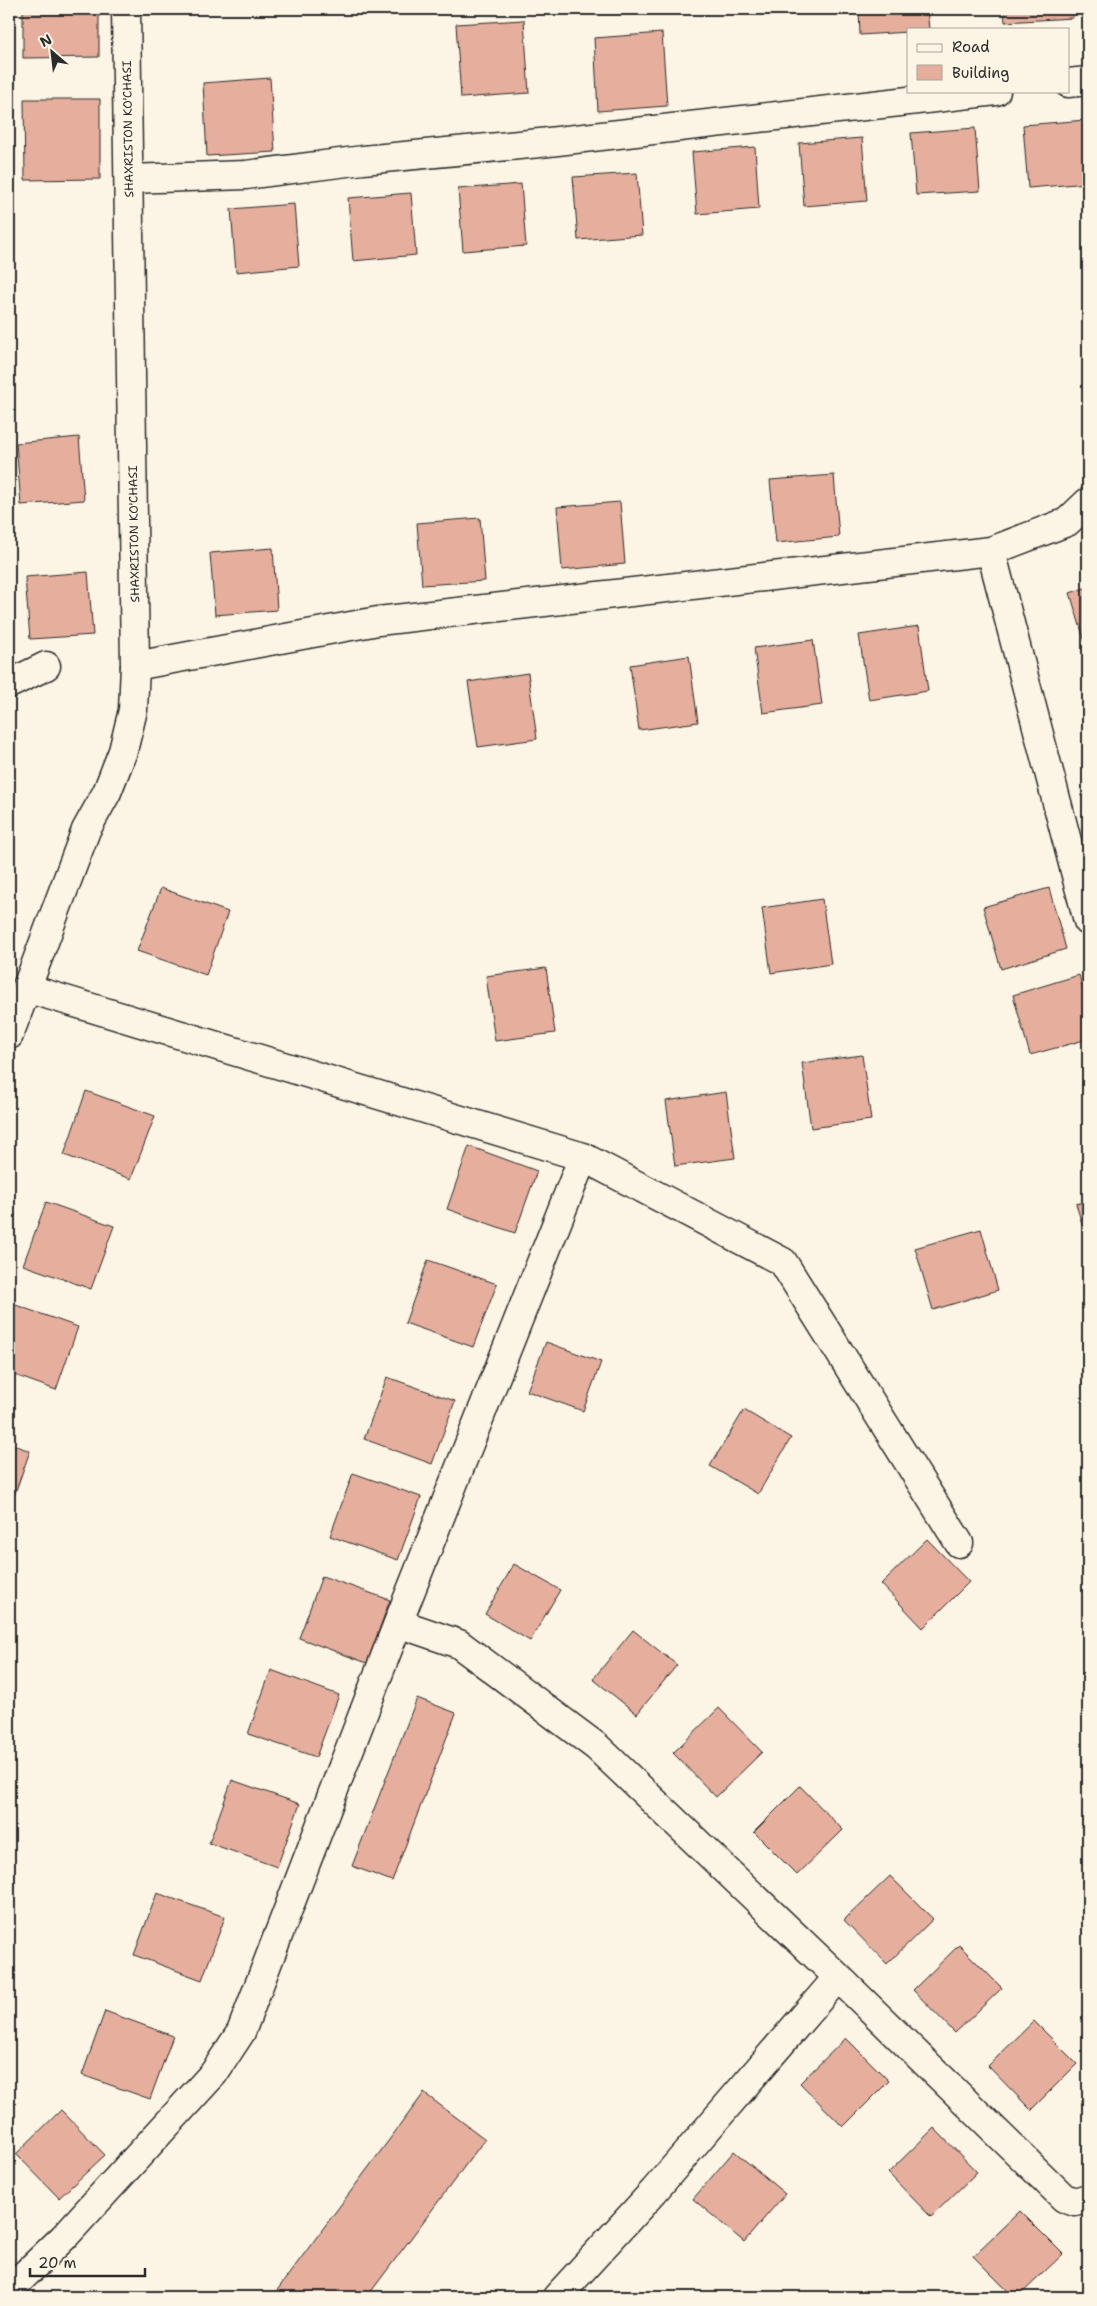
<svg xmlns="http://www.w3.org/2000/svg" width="1097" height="2306" font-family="'Shantell Sans',sans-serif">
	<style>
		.building { fill: #e6ae9d; stroke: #2b2b2b }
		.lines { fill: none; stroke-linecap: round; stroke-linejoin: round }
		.minor-casing { stroke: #2b2b2b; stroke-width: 31 }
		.tertiary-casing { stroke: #2b2b2b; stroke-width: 31 }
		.minor { stroke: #fcf5e5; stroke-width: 28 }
		.tertiary { stroke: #fcf5e5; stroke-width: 28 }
		.labels { text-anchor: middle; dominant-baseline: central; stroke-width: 4; stroke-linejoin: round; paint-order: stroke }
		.street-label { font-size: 12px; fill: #2b2b2b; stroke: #fcf5e5 }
	</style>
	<rect width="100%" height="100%" fill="#fcf5e5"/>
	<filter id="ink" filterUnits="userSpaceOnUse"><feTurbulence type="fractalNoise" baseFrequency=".02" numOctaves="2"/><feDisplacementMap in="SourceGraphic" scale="10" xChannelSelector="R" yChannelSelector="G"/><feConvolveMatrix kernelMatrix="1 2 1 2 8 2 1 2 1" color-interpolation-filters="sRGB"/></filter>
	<g filter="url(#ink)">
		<path class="building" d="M23 9H99V57L23 58Z
			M859 9H927L929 29H908V32L860 35Z
			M1004 9H1073V18L1005 22Z
			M524 20 529 93 461 98 456 24Z
			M662 33 667 106 598 111 594 38Z
			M270 78 275 152 207 156 203 83Z
			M24 99H100V179L25 180Z
			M1086 120 1088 183 1028 188 1023 125Z
			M975 128 980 191 916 195 911 133Z
			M862 138 867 201 804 206 799 143Z
			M755 147 759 209 697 214 692 152Z
			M637 173 642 235 578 240 573 177Z
			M521 184 526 246 463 251 458 189Z
			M411 193 416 255 353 261 348 198Z
			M294 204 299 266 236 272 231 209Z
			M79 437 84 500 21 505 16 443Z
			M834 475 839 537 776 543 770 480Z
			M620 502 625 564 562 570 557 507Z
			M480 518 485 581 422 585 417 523Z
			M273 548 277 610 215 615 210 553Z
			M88 572 93 635 30 639 25 577Z
			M1088 587V652L1070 593Z
			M919 626 928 691 869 700 859 635Z
			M813 640 822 705 763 713 754 648Z
			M689 656 698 722 639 730 630 665Z
			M528 673 537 739 478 747 468 682Z
			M161 888 228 912 206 975 137 951Z
			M1049 888 1066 949 1001 969 983 907Z
			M822 899 831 964 771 973 762 908Z
			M546 968 555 1033 495 1041 486 976Z
			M1079 975 1088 1008V1039L1030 1055 1013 995Z
			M862 1055 871 1120 811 1128 802 1063Z
			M86 1091 155 1116 131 1179 64 1155Z
			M726 1092 735 1158 675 1166 666 1101Z
			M469 1146 537 1171 515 1233 447 1209Z
			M1088 1201V1244L1076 1204Z
			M46 1202 114 1226 91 1289 23 1265Z
			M981 1229 998 1290 933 1310 915 1248Z
			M428 1260 497 1284 473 1347 405 1323Z
			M10 1303 78 1327 56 1390 9 1373Z
			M546 1342 601 1362 583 1411 527 1391Z
			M387 1377 455 1401 432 1464 364 1439Z
			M744 1410 791 1438 758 1494 710 1466Z
			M9 1443 30 1451 9 1510Z
			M353 1473 421 1497 398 1560 330 1536Z
			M927 1539 969 1582 923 1628 881 1584Z
			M514 1564 560 1590 530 1641 485 1614Z
			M322 1576 390 1600 367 1663 299 1638Z
			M633 1630 677 1665 637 1714 593 1679Z
			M271 1670 339 1695 316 1757 248 1734Z
			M417 1698 456 1713 392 1881 352 1866Z
			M719 1708 762 1752 716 1797 673 1753Z
			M232 1780 300 1804 277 1867 209 1843Z
			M800 1786 843 1830 797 1875 754 1832Z
			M890 1876 933 1919 887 1964 844 1920Z
			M157 1893 225 1917 202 1980 134 1955Z
			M959 1945 1002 1988 955 2033 913 1990Z
			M105 2011 173 2036 150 2099 82 2075Z
			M1034 2021 1077 2064 1031 2110 988 2066Z
			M846 2038 889 2081 843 2127 800 2083Z
			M424 2093 485 2139 367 2297H272Z
			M61 2110 105 2155 59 2198 16 2154Z
			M934 2128 977 2172 931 2217 888 2173Z
			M734 2151 785 2194 744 2242 693 2199Z
			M1020 2211 1063 2254 1018 2297H1014L973 2256Z"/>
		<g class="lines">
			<g class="minor-casing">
				<path id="minor" d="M1068 83 1088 81
					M129 179 246 175 363 160 540 143 996 91
					M991 551 1088 921
					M135 666 378 621 991 551 1067 522 1088 502
					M9 684 46 666
					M26 988 583 1157 783 1262 959 1543
					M398 1623 459 1644 597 1747 838 1977 1064 2198 1075 2202 1088 2198
					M9 2290 64 2237 214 2073 241 2032 398 1623 583 1157
					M557 2297 654 2191 838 1977"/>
			</g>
			<g class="tertiary-casing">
				<path id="tertiary" d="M9 1035 86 830 107 792 123 751 133 710 135 666 126 9"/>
			</g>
			<use href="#minor" class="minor"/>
			<use href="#tertiary" class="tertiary"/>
		</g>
	</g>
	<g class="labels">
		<g class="street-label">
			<text transform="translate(128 129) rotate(-91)">SHAXRISTON KO'CHASI</text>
			<text transform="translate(134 534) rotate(-91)">SHAXRISTON KO'CHASI</text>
		</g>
	</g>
	<rect width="1097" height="2306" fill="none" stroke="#fcf5e5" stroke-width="30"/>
	<rect x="15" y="15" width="1067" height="2276" fill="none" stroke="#2b2b2b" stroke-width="2" filter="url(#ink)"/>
	<rect x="907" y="28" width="162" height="65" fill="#fcf5e5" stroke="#a8a49b"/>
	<rect x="917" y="44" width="25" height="8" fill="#fcf5e5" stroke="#a8a49b"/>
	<text x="952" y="52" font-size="15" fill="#2b2b2b">Road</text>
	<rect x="917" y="65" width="25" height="15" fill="#e6ae9d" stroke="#a8a49b"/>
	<text x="952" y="78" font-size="15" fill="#2b2b2b">Building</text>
	<g transform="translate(52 52) rotate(332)" stroke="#fcf5e5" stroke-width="4" paint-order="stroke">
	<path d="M0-4L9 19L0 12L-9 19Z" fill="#2b2b2b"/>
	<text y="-8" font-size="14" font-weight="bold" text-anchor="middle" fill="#2b2b2b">N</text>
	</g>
	<path d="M30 2268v8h115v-8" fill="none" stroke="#2b2b2b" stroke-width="2.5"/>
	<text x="38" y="2268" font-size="15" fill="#2b2b2b" stroke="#fcf5e5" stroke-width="4" paint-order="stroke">20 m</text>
</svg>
